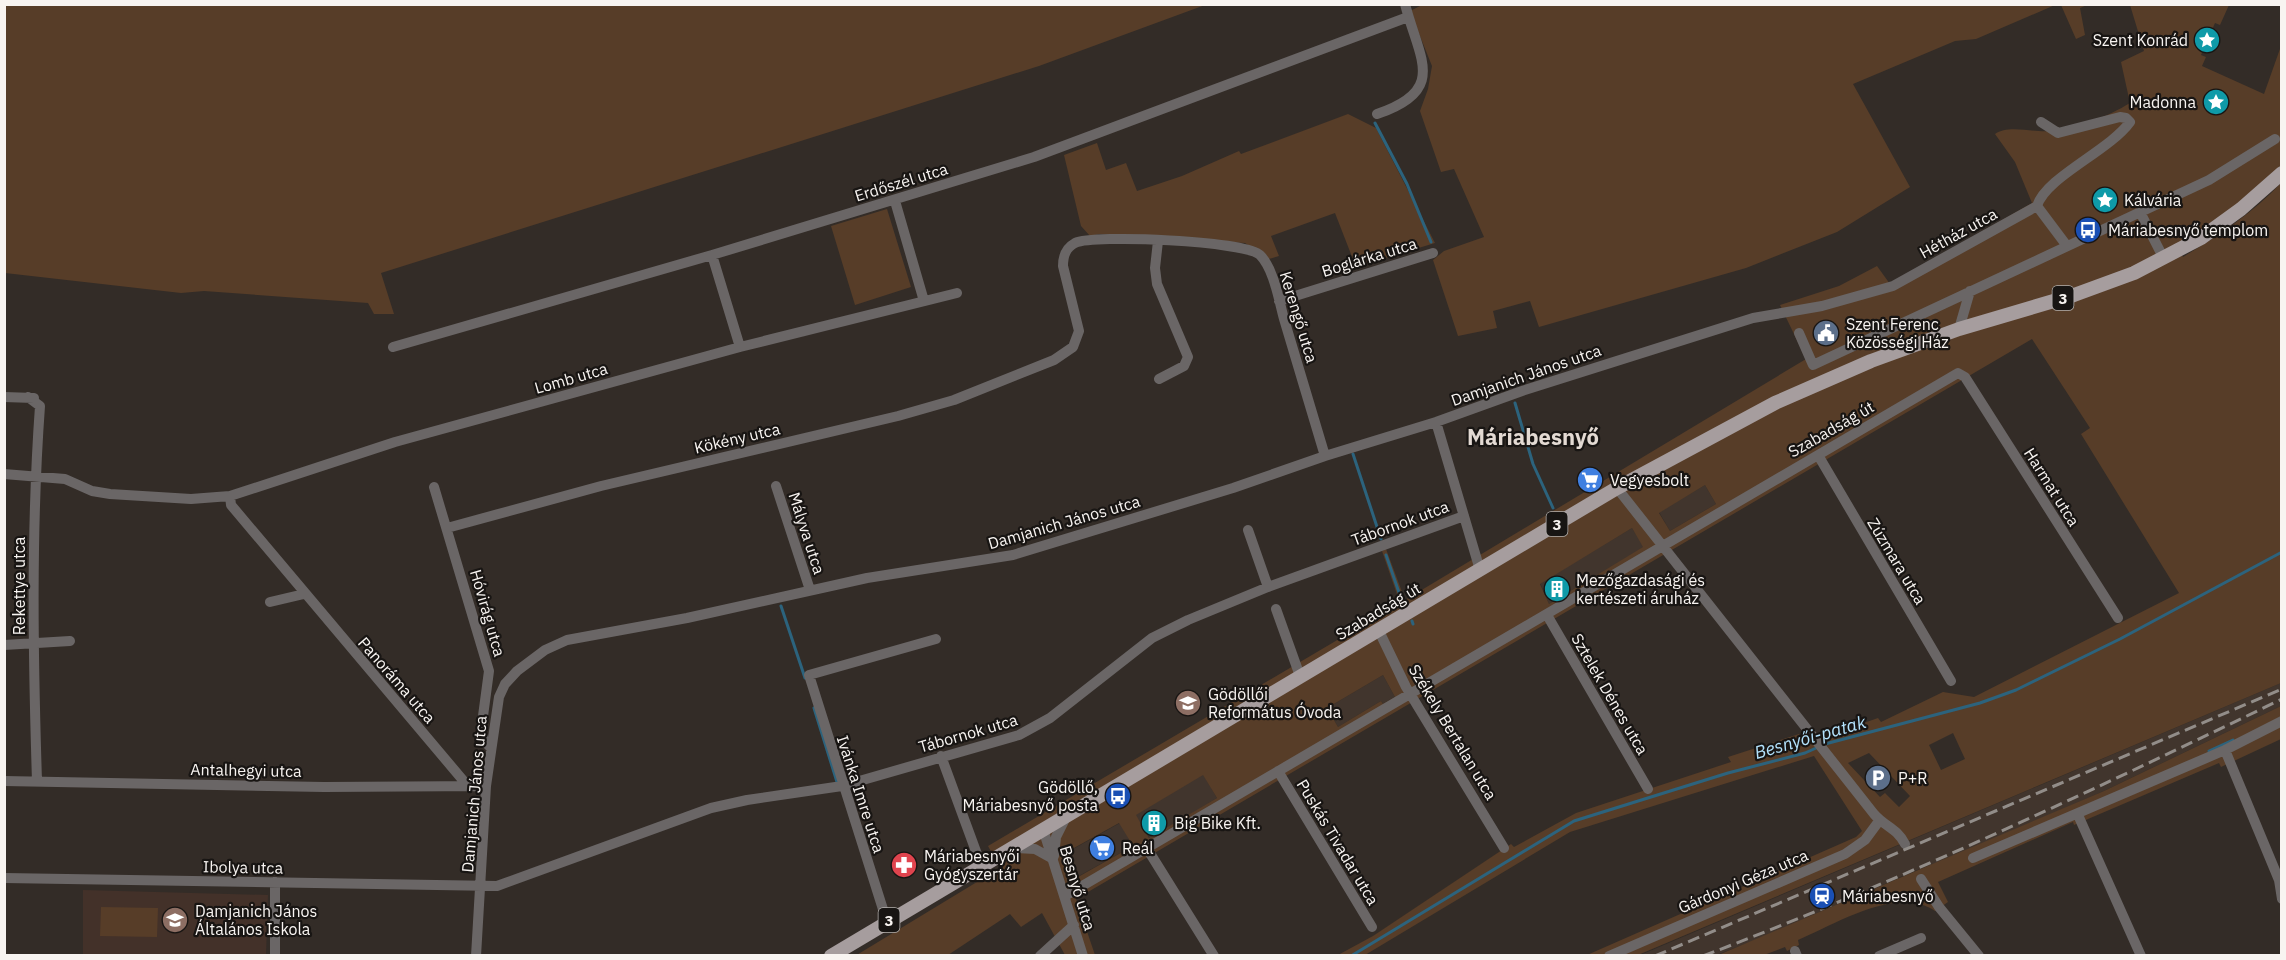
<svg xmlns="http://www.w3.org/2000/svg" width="2286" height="960" font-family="'IBM Plex Sans',sans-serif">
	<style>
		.built { fill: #41352d }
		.education { fill: #433129 }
		.green { fill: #573d28; fill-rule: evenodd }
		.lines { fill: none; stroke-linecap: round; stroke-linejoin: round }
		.stream { stroke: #2c637d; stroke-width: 3 }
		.minor { stroke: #6a6666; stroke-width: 10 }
		.major { stroke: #a69d9e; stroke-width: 14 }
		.rail { stroke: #928d89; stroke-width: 3; stroke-dasharray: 12 6; stroke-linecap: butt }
		.labels { text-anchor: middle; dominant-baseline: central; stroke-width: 4.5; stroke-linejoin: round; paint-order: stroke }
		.shield { fill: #181513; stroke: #b5b1ae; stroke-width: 1.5 }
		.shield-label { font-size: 15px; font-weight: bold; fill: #f8f4f1 }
		.poi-label { font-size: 16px; fill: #f8f4f1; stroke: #181513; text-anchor: start }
		.street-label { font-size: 16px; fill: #f8f4f1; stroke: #181513 }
		.water-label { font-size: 18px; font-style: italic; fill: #b4e3fd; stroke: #181513 }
		.district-label { font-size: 22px; font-weight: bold; fill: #e3dad3; stroke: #181513 }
	</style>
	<rect width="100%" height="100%" fill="#332c27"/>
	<path class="built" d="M1705 485 1716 504 1670 531 1659 512Z
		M1632 528 1644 547 1549 604 1540 583Z
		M1383 675 1395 697 1383 704 1381 701 1338 727 1327 708Z
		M2281 683V706L2104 791 1953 857 1909 873 1795 925 1716 955 1638 956Z
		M1203 774 1217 798 1150 839 1135 815Z
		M1120 823 1133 846 1077 877 1064 854Z"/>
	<path class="education" d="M83 890 268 895 266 955 83 956Z"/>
	<path class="green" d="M5 4H1205V5L1039 66 381 273 394 314H374L368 303 204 291 181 293 5 273Z
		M1424 4 2055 5 1976 39 1955 41 1853 84 1910 187 1837 232 1746 268 1539 327 1530 301 1493 311 1497 328 1458 336 1433 260 1444 251 1484 237 1454 169 1441 172 1420 111 1428 89 1432 66 1410 11Z
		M2061 5H2087L2080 8 2085 35 2076 39Z
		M2130 5H2229L2220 25 2215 23 2201 55 2206 57 2202 66 2264 94 2281 46V165C2252 197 2214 225 2176 246L2183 257C2218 236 2253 213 2281 183V683L1638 955H1587L1856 837 1862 831 1814 756 1570 832 1365 955H1338L1373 936 1511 844 1514 847 1576 813 1731 762 1728 757 1799 734 1806 743 1878 718 1881 722 1943 692 1974 697 2179 593 2081 434 2090 428 2032 339 1076 899 1095 955H1065L1042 913 1021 927 1010 914 948 955 855 956 1000 868 988 846 1400 603 1382 551 1386 549 1405 600 1806 359 1780 305 1839 286 1877 266 1890 284 2032 203 2015 162 1995 134C2008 124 2035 133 2050 131 2077 129 2107 117 2130 103L2121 62 2144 51ZM1705 485 1716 504 1670 531 1659 513ZM1632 528 1643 547 1549 604 1540 584ZM1383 675 1395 697 1383 704 1381 701 1338 727 1327 708ZM1953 733 1965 759 1941 770 1929 745ZM1869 753 1910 796 1899 807 1885 793 1880 797 1848 763ZM1203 775 1217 798 1149 838 1136 815ZM1119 823 1133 846 1078 877 1065 853Z
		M1348 114 1376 128 1435 243 1356 267 1335 213 1271 236 1279 256 1269 259 1245 243 1099 234 1090 236 1081 226 1064 155 1097 143 1106 170 1126 163 1137 191 1182 176 1239 151 1241 154Z
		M887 209 911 287 855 305 831 226Z
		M2281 706V739L2221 767 2219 763 2074 825 2073 822 1938 882 1948 902 1935 911C1897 885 1836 924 1798 940L1799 945 1787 951 1785 947 1764 955 1716 956 2104 791Z
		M101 907 158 908 157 937 100 936Z"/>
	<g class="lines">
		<path class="stream" d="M1375 123 1407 184 1431 242
			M1515 403 1533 464 1553 508
			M1353 454 1381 539
			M1386 555 1402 601
			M781 606 805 678
			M1412 621 1413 624
			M814 708 837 782
			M2209 751 2233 740
			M1351 956 1574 821 1728 773 1805 753 1825 744 1980 703 2016 690 2120 639 2282 552"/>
		<path class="minor" d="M1377 114C1448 90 1419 59 1405 4
			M895 201 924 301
			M2037 206C2046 177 2109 151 2130 122L2126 118 2120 117 2058 133 2041 122
			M2037 206 2067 246
			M2140 212 2164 259
			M1158 241 1155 268 1157 284 1188 357 1184 366 1159 379
			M712 255 740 347
			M1279 301 1433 253
			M1959 329 1970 291
			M1799 333 1813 365 2209 180 2275 139
			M393 347 712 255 1034 157 1408 17
			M4 397 34 398
			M28 397 40 406C31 530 33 656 37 781
			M1436 422 1480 570
			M1818 455 1951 681
			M4 474 65 479 92 491 110 494 191 499 230 496 395 442 740 347 957 293
			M776 486 810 590
			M434 487 489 671 481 731 484 741 491 748
			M1617 488 1874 814C1885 827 1896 827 1905 844
			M230 496 231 505 467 785
			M447 528 601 486 898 416 954 400 1054 360 1073 347 1079 331 1063 266C1063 255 1066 248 1075 243 1094 234 1246 241 1260 255 1274 269 1279 301 1284 319 1298 365 1311 410 1325 456
			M1248 530 1268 587
			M270 602 304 594
			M1276 609 1300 676
			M1547 615 1648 789
			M1379 631 1406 687 1504 848
			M4 645 70 641
			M2225 750 2279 880 2282 899
			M941 756 981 865
			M1278 771 1372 927
			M4 781 324 787 486 786
			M2078 815 2141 956
			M1043 829 1083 956
			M1015 848 1035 849 1053 859
			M1148 850 1214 956
			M1054 856 1056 837 1066 817
			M1973 858 2225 750 2282 721
			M4 878 497 886 711 808 747 800 842 786 1019 735 1050 718 1152 638 1188 620 1268 587 1464 516
			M1921 879 1939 907 1979 956
			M1065 896 1958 373 1965 377 2118 618
			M887 922 809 675 936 639
			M1795 951 1797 956
			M275 956V882
			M476 956 486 786 499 697 505 684 517 671 545 650 567 640 687 618 867 578 1013 555 1233 488 1325 456 1436 422 1522 391 1753 318 1822 306 1893 286 2037 206
			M1040 956 1074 925
			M1609 956 1845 854 1865 840 1879 821
			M1879 956 1921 938"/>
		<path class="major" d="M831 956 1617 488 1775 403 1871 361 1959 329 2074 295 2134 273 2201 238 2241 209 2282 173"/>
		<path class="rail" d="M1655 956 2282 689
			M1703 956C1900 881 2092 791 2282 699"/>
	</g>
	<defs>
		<g id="sight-disc" transform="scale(1.35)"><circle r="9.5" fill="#0f9aa8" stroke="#181513"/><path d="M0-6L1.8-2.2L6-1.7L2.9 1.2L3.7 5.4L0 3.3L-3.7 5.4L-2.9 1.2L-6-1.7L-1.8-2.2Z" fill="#fff"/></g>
		<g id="bus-disc" transform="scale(1.35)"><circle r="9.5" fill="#1a4fb4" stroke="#181513"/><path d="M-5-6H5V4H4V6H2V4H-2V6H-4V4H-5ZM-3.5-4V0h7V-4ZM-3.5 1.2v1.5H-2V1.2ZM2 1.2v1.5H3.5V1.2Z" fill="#fff"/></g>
		<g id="civic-disc" transform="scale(1.35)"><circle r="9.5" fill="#5c6f8a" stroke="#181513"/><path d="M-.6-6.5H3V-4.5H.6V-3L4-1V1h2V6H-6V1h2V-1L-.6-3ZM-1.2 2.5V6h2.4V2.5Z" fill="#fff"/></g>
		<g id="supermarket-disc" transform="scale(1.35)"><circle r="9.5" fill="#3f7fe0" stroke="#181513"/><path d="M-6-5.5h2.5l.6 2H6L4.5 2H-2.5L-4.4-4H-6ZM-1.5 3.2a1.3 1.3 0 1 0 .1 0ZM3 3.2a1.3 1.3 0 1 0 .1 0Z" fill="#fff"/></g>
		<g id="building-disc" transform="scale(1.35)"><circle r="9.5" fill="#0f9aa8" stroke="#181513"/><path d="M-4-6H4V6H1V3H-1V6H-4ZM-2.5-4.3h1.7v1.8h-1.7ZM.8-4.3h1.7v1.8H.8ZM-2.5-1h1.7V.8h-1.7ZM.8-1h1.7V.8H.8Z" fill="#fff"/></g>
		<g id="school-disc" transform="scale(1.35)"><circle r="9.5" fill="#8d6e63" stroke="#181513"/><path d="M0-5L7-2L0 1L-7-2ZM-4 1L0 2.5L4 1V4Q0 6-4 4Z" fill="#fff"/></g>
		<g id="parking-disc" transform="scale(1.35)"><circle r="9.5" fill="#5c6f8a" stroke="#181513"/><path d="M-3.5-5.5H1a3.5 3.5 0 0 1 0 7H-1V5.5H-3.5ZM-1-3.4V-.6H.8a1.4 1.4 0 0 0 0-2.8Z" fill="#fff"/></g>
		<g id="pharmacy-disc" transform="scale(1.35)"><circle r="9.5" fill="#e0444e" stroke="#181513"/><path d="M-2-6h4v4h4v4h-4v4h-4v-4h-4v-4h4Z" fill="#fff"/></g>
		<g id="station-disc" transform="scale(1.35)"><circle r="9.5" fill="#1a4fb4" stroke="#181513"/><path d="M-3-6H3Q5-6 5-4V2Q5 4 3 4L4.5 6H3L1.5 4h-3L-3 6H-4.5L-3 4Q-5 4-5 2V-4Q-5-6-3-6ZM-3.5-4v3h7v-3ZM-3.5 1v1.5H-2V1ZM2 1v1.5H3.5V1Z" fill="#fff"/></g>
	</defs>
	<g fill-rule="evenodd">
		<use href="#sight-disc" x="2207" y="40"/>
		<use href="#sight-disc" x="2216" y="102"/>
		<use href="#sight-disc" x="2105" y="200"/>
		<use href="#bus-disc" x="2088" y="230"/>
		<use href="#civic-disc" x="1826" y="333"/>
		<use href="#supermarket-disc" x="1590" y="480"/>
		<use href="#building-disc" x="1557" y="589"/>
		<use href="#school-disc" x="1188" y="703"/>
		<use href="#parking-disc" x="1878" y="778"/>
		<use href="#bus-disc" x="1118" y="796"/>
		<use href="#building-disc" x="1154" y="823"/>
		<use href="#supermarket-disc" x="1102" y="848"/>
		<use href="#pharmacy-disc" x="904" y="865"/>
		<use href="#station-disc" x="1822" y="896"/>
		<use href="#school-disc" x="175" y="920"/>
	</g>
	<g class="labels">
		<g class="shield">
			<rect x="2052.5" y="286" width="21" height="24" rx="4.5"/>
			<rect x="1546.5" y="512" width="21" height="24" rx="4.5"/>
			<rect x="878.5" y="908" width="21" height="24" rx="4.5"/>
		</g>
		<g class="shield-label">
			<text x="2063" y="298">3</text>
			<text x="1557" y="524">3</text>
			<text x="889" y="920">3</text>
		</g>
		<g class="poi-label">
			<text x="2188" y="40" text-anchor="end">Szent Konrád</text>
			<text x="2196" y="102" text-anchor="end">Madonna</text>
			<text x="2124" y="200">Kálvária</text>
			<text x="2108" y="230">Máriabesnyő templom</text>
			<text x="1846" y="324">Szent Ferenc<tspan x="1846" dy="18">Közösségi Ház</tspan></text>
			<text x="1610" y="480">Vegyesbolt</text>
			<text x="1576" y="580">Mezőgazdasági és<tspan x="1576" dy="18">kertészeti áruház</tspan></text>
			<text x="1208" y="694">Gödöllői<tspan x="1208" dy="18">Református Óvoda</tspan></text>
			<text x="1898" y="778">P+R</text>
			<text x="1098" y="787" text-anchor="end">Gödöllő,<tspan x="1098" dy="18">Máriabesnyő posta</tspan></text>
			<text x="1174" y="823">Big Bike Kft.</text>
			<text x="1122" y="848">Reál</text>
			<text x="924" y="856">Máriabesnyői<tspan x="924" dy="18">Gyógyszertár</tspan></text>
			<text x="1842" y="896">Máriabesnyő</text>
			<text x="195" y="911">Damjanich János<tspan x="195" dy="18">Általános Iskola</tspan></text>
		</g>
		<g class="street-label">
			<text transform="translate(901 182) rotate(-17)">Erdőszél utca</text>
			<text transform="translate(1958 233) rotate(-29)">Hétház utca</text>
			<text transform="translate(1369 257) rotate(-17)">Boglárka utca</text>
			<text transform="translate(1299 317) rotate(73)">Kerengő utca</text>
			<text transform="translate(1526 375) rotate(-19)">Damjanich János utca</text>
			<text transform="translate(571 378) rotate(-16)">Lomb utca</text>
			<text transform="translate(1831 429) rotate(-30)">Szabadság út</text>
			<text transform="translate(737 438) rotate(-13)">Kökény utca</text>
			<text transform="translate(2052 487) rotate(58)">Harmat utca</text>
			<text transform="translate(1064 522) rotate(-16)">Damjanich János utca</text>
			<text transform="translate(1400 523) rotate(-20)">Tábornok utca</text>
			<text transform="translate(807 533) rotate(72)">Mályva utca</text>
			<text transform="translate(1897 561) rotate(59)">Zúzmara utca</text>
			<text transform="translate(19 586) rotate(-90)">Rekettye utca</text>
			<text transform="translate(1378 611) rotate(-31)">Szabadság út</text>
			<text transform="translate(488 613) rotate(74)">Hóvirág utca</text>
			<text transform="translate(397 680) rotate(49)">Panoráma utca</text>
			<text transform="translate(1610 694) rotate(60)">Sztelek Dénes utca</text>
			<text transform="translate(1453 732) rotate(59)">Székely Bertalan utca</text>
			<text transform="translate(968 733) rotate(-16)">Tábornok utca</text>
			<text transform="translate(246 770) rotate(1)">Antalhegyi utca</text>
			<text transform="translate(474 794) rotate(-85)">Damjanich János utca</text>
			<text transform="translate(861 794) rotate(72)">Ivánka Imre utca</text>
			<text transform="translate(1338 842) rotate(59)">Puskás Tivadar utca</text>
			<text transform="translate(243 867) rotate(1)">Ibolya utca</text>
			<text transform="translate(1743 881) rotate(-23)">Gárdonyi Géza utca</text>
			<text transform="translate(1078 888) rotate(73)">Besnyő utca</text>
		</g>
		<g class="water-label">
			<text transform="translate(1810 737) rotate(-16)">Besnyői-patak</text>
		</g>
		<g class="district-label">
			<text x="1533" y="436">Máriabesnyő</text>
		</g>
	</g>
	<rect width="2286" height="960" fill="none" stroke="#f8f4f1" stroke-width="12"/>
</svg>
